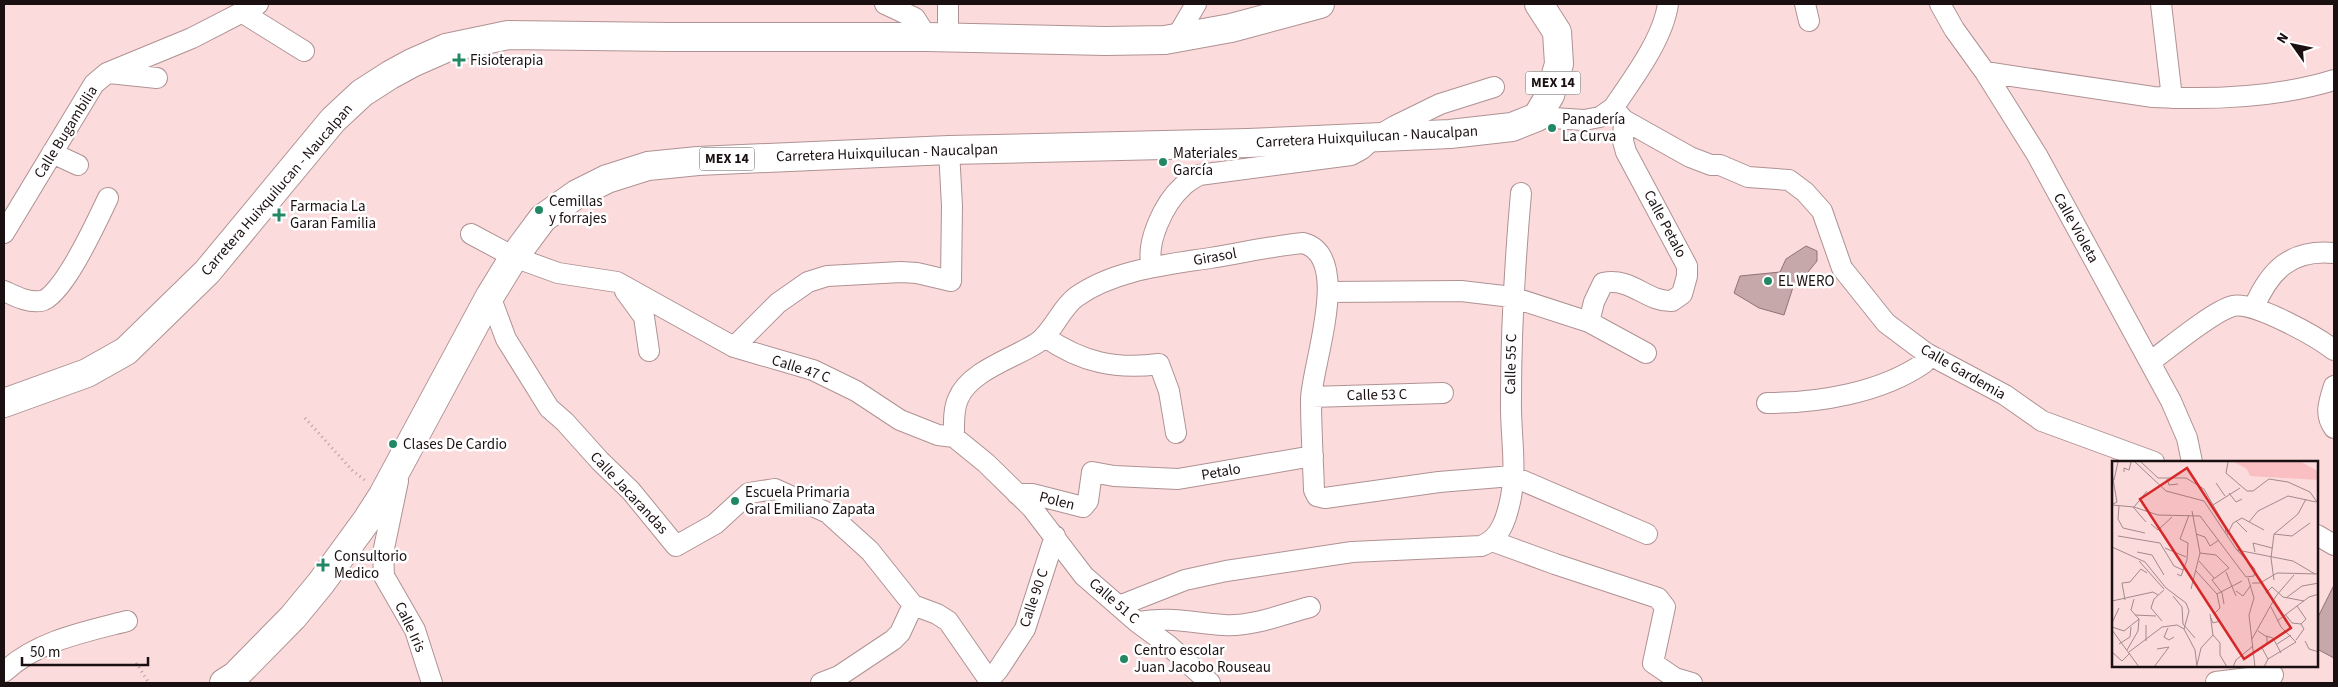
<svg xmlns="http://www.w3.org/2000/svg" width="2338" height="687" font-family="'Source Sans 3',sans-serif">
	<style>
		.building { fill: #c7a8aa; stroke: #907375 }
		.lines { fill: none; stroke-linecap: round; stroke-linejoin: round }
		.minor-casing { stroke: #af9293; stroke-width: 22 }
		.primary-casing { stroke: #af9293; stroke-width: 30 }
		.path { stroke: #b69c9d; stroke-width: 3; stroke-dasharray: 1 4; stroke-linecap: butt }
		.minor { stroke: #fff; stroke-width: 20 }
		.primary { stroke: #fff; stroke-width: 28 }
		.poi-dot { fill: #228864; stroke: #fff; stroke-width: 2 }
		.labels { text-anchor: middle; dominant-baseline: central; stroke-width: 5; stroke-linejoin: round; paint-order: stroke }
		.shield { fill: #fff; stroke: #5f5858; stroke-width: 1 }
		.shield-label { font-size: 14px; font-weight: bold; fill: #1b1011 }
		.poi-label { font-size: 15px; fill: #1b1011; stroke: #fff; text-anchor: start }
		.street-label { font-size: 15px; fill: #1b1011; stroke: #fff }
		.inset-road { fill: none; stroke: #a28a8b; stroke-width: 1 }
		.view { fill: #d62828; fill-opacity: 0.15; stroke: #d62828; stroke-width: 2.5 }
		.inset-edge { fill: none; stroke: #1b1011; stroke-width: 2.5 }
	</style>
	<rect width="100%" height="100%" fill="#fcdbdd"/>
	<path class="building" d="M1806 246 1817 251V261L1808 272 1794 284 1784 315 1759 308 1734 293 1740 276 1780 272 1786 259Z
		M2334 585V658L2317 649V619Z"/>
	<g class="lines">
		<g class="minor-casing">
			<path id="minor" d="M885 4 915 18 927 37
				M1805 4 1809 21
				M1940 4 1954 29 1985 72 2037 155 2171 401 2187 438 2192 462
				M2161 4 2172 98
				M243 13 304 51
				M948 37V4
				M1176 38 1196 4
				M1985 72 2153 97C2213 100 2276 98 2334 80
				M109 73 157 78
				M1613 108C1633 79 1663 39 1668 4
				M1537 117 1584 120 1600 117 1613 108 1624 120 1690 157 1711 165H1720L1748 177 1789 180 1805 192 1822 211 1842 268 1886 323 1926 353 2005 395 2042 421 2154 462
				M52 153 78 165
				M4 233 94 84 107 73 192 38 258 4
				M471 234 514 257 558 273 617 282 734 347 813 370 856 391 900 420 938 435 954 437 986 463 1032 508 1084 576 1137 622 1168 645 1210 683
				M1152 267C1145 243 1164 203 1183 186 1187 182 1194 178 1199 175L1351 155 1362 149 1374 138 1395 126 1440 104 1494 87
				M4 291C15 296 28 303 41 301 62 298 98 219 108 198
				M625 291 644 317 649 351
				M1328 292 1461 291 1512 297 1589 322 1646 353
				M490 296 506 339 549 408 565 422 600 461 631 491 676 546 715 524 749 493 775 489 828 513 870 551 913 605 937 614 948 621 991 683
				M2254 307C2270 270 2291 249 2334 253
				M1589 322 1594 302 1603 283C1632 277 1646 302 1672 301L1682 294 1687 276V266L1626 152 1623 141 1624 120
				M1045 337C1081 362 1116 370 1159 364L1169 391 1176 433
				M734 347 778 303 808 282 827 276 901 272 917 273 951 281 952 206 949 150
				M2150 362C2169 348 2213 311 2233 306 2254 301 2317 337 2334 350
				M2334 386C2329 402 2324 414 2334 428
				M1311 397 1443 393
				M1767 403C1818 403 1881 393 1924 363L1926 353
				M954 437C954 425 953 410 958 399 969 371 1014 358 1037 343 1054 331 1060 309 1076 297 1114 270 1165 265 1210 258 1241 253 1272 246 1303 243 1353 256 1312 364 1311 399 1311 429 1313 460 1314 490L1317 496 1325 498 1439 482 1512 476 1647 534
				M398 481 383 553 384 576 415 630 432 683
				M1017 494H1032L1083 507 1088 501 1092 472 1114 476 1178 479 1313 456
				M2317 535 2334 545
				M1492 541 1555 564 1658 598 1665 607 1653 663 1675 678 1692 683
				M1119 606 1185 580 1226 571 1352 552 1481 546C1501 539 1507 517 1511 497 1517 464 1510 431 1511 398 1511 329 1515 261 1521 193
				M1137 622C1171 616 1191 623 1224 625 1252 627 1283 614 1310 607
				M4 672C37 641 84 632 127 621
				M989 680 998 670 1025 629 1055 536
				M2216 682 2273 675
				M821 683 839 676 893 640 900 633 913 605"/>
		</g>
		<g class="primary-casing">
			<path id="primary" d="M4 403 87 373 126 351 207 272 333 120 362 93 390 75 412 63 446 48 508 35 670 37H927L1105 41 1165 40 1231 28 1320 4
				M224 683 235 676 293 617 321 583 367 520 383 495 490 296 514 257 543 218 577 194 607 179 648 166 698 161 949 150 1248 143 1450 134 1512 127 1537 117 1550 95 1559 64 1557 32 1539 4"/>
		</g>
		<path class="path" d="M305 418 352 470 367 482
			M136 663 149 683"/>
		<use href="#minor" class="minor"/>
		<use href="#primary" class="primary"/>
	</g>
	<g class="poi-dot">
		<path d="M456.5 52.5h5v5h5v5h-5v5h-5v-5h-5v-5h5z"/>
		<circle cx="1552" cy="128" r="5"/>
		<circle cx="1163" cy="162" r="5"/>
		<circle cx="539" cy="210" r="5"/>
		<path d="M276.5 207.5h5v5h5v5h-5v5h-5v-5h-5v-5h5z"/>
		<circle cx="1768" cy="281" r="5"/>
		<circle cx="393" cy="444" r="5"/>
		<circle cx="735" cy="501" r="5"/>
		<path d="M320.5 557.5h5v5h5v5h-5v5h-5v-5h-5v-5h5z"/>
		<circle cx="1124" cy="659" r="5"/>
	</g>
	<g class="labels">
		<g class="shield">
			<rect x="1525.5" y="71.5" width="55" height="23" rx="4"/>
			<rect x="699.5" y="147.5" width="55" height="23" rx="4"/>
		</g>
		<g class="shield-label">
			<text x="1553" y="83">MEX 14</text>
			<text x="727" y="159">MEX 14</text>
		</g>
		<g class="poi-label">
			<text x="470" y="60">Fisioterapia</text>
			<text x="1562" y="119">Panadería<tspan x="1562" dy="17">La Curva</tspan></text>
			<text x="1173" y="153">Materiales<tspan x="1173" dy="17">García</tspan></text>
			<text x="549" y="201">Cemillas<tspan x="549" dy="17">y forrajes</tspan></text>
			<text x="290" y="206">Farmacia La<tspan x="290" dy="17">Garan Familia</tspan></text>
			<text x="1778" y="281">EL WERO</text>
			<text x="403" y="444">Clases De Cardio</text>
			<text x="745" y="492">Escuela Primaria<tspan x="745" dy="17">Gral Emiliano Zapata</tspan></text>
			<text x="334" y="556">Consultorio<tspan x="334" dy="17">Medico</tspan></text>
			<text x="1134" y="650">Centro escolar<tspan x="1134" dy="17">Juan Jacobo Rouseau</tspan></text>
		</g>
		<g class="street-label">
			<text transform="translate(66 132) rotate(-58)">Calle Bugambilia</text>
			<text transform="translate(1367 137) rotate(-3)">Carretera Huixquilucan - Naucalpan</text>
			<text transform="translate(887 153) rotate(-2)">Carretera Huixquilucan - Naucalpan</text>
			<text transform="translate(277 190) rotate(-49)">Carretera Huixquilucan - Naucalpan</text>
			<text transform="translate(1665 224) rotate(62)">Calle Petalo</text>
			<text transform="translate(2076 228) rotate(61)">Calle Violeta</text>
			<text transform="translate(1215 257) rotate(-10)">Girasol</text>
			<text transform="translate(1511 364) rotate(-89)">Calle 55 C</text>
			<text transform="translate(801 369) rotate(18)">Calle 47 C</text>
			<text transform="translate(1963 372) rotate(30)">Calle Gardemia</text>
			<text transform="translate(1377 395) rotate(-1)">Calle 53 C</text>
			<text transform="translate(1221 472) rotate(-10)">Petalo</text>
			<text transform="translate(629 493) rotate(47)">Calle Jacarandas</text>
			<text transform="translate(1057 501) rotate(14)">Polen</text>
			<text transform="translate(1034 598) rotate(-71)">Calle 90 C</text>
			<text transform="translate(1114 601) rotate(41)">Calle 51 C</text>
			<text transform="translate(410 627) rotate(65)">Calle Iris</text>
		</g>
	</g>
	<g transform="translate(2112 461)">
		<rect width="206" height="206" fill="#fcdbdd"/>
		<path d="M122 1H189L206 10V19L138 15 135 8Z" fill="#fabfc3"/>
		<path class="inset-road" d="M29 1 46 17H74L92 28 113 65 114 72M116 1 114 12 135 30H141L157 18 176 21 198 31 207 44M12 11V7L17 9 19 1M0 12 5 41 1 43M55 18 57 24 66 23M2 19 6 1M104 22 113 35M117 32 124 41 130 38M0 44 22 46 46 54 88 55 134 116 142 115 143 108 124 88 92 40 54 30 23 1M101 44 128 27M7 45 6 58 11 67 33 72M21 46 34 61M22 46 35 30M124 60 135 71M137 61 146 50 176 35 204 41M39 63 46 69 60 56M84 73 93 76 98 85 107 79M162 73 180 75 198 62M115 74 121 62 130 57 152 69M6 75 48 82 62 105 71 109M0 86 33 101 54 127 74 142 77 150 72 168 83 189 85 206M53 87 74 96M125 89 181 100 203 113M25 91 40 94 52 114M143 91 141 82 160 87M88 92 104 94 117 107 100 119 110 132 112 143M27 100 52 128M87 100 102 117M84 110 105 133 130 120M114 111 124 135M65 113 69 115 75 99 76 82 68 78 77 54M136 117 142 137 137 154 143 206M162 119 159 97 162 73 186 53 194 38M140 122H148L165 112 207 113M79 128 88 92 80 50M124 130 131 135 139 124M154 132 160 126 171 136 192 140M61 135 70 146 71 163 83 177M174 137 190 125 207 122M13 139 10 122 18 121 29 108 35 112M0 140 41 131 46 134M98 153 101 174 108 182V194L115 206M173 153 180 162 189 163 194 158 185 145M23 154 44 155M99 157 101 162 108 160 103 152 108 147 105 133M50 160 39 147 42 138 52 129M165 160 197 136 207 133M0 162 7 147M0 166 12 170 27 158M56 167 52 176 57 179 62 176M0 169 27 206M146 170 155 176V183L150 187 156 198 152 206M154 175 161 177 169 192M140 178 164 135 182 114M184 179 192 168 189 163M34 180V164M193 180 197 188 207 191M7 183 18 176 19 166M165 183 179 174M15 189 26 170 27 158 19 149 22 138M0 191 10 200 18 192M17 191 50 166 65 164 72 168M156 198 184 181 169 166 159 146M85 204 89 187 101 174M42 206 57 186 45 188M121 206 124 199 141 185"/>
		<path class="view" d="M75 7 179 167 132 198 28 38Z"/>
		<rect width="206" height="206" class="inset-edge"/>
	</g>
	<rect width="2338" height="687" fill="none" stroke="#1b1011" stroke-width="10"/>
	<g transform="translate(2293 45) rotate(303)" stroke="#ffffff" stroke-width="4" paint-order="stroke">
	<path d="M0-4L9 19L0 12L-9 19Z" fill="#1b1011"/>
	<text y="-8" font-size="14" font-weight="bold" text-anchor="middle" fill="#1b1011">N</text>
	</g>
	<path d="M22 657v8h126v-8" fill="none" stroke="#1b1011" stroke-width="2.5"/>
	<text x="30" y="657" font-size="15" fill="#1b1011" stroke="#ffffff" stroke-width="4" paint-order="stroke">50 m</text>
</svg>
